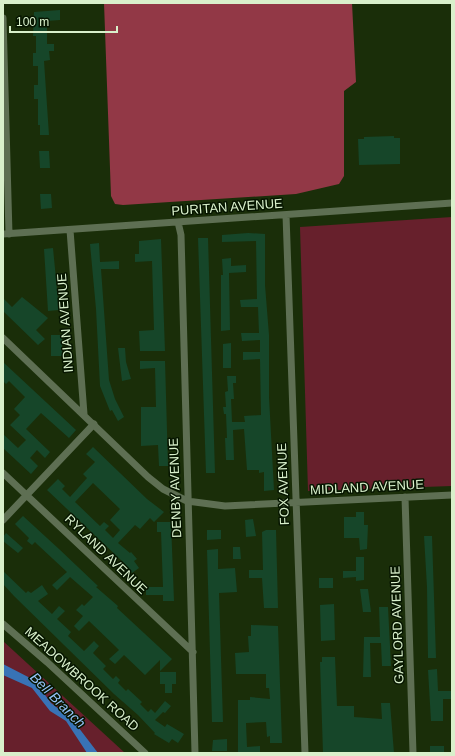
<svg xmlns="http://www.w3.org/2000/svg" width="455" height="756" font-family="Arial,sans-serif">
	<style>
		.green { fill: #67202c }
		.forest { fill: #923846 }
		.water { fill: #3873b6 }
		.building { fill: #164629; fill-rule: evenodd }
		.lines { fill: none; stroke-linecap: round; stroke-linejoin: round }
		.minor { stroke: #5e6f53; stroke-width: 7 }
		.labels { text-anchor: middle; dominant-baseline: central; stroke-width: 3; stroke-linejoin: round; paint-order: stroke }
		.street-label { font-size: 13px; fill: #d9f0cb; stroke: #061500 }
		.water-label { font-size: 14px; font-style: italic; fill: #95c2f8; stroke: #061500 }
	</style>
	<rect width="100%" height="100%" fill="#1a2e09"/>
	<path class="green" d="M452 217V486L308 491 300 227Z
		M3 641 125 753H3Z"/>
	<path class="forest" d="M104 3H352L356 82 344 91V176L339 184 296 194 123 205 115 204 111 196Z"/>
	<path class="water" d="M3 664 34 680 51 703 72 719 98 753H87L66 721 50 711 32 688 3 675Z"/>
	<path class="building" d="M60 10V20L47 21V44H54V51H49L50 60 44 61 49 135H40V125H38V99H34V85H38V66H33V53H36V36H33L34 12Z
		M394 136V138H400V164L359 165 358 139H364V137Z
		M39 151H49L50 168H40Z
		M40 194H51L52 208 41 209Z
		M248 233 265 234V285L269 335V397L274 490 264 491V472L259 473V470H247L244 429 233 430 234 460H226L225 438H227L226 414H224L223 407H226L225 392 228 391 227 376H236V383H233L234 399H231L232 422H245L244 416 261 415 260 359 243 360V352H260V340L242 341 241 333H259L258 307H241L240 300 257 299 256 241 222 242V235Z
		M198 238H208L215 473H206Z
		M161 239 165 351H140L139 331 154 330 152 261 135 262V254H139V241Z
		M99 243 100 262 119 261V269H101L109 380 115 399 124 417 118 421 112 410 110 411 100 386 96 309 90 244Z
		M53 248 59 310 48 311 44 249Z
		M231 258V266L246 265V272L229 273 230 330 221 331V275H223L222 259Z
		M22 297 48 318 36 330 45 339 38 345 3 311V298L12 307Z
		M51 335H62V356H51Z
		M231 343V368H223V344Z
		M118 348H125L126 362 131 379 122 381Z
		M140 361H165L168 466H159L158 445 141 446V407H156L155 368 140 369Z
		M3 362 76 430 69 438 41 413 26 429 50 452 45 458 37 450 30 458 38 466 31 474 3 448V434L18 448 26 440 10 425 20 415 14 409 25 397 9 381 6 384 3 381Z
		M93 447 147 499 164 512 154 522 150 518 140 529 135 525 118 543 130 553 131 552 137 559 134 561 139 568 132 573 123 562 47 490 58 479 65 486 62 489 70 497 87 478 83 474 95 462 86 454ZM93 483 120 509 110 520 120 530 113 538 105 530 109 526 104 522 100 526 75 502Z
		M356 512H364V525H368L367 549 360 550 359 538H344V517H356Z
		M23 516 59 549 98 586 96 587 118 606 117 608 172 659 160 671V660L145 675 124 655 115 664 109 659 119 650 115 646 89 621 79 631 74 626 83 616 76 610 82 604 84 606 93 597 70 577 57 590 52 585 67 572 38 545 35 542 32 545 27 541 29 538 15 524Z
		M253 519 256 536 246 537 245 520Z
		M157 522H171L174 601H163V595H146V587H163L161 532H157Z
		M207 530H221V539L207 540Z
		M266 530H276L278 608H264L262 578H249V570H263L262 532Z
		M6 533 23 548 18 553 3 541V537Z
		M424 536H432L436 658H428L427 587Z
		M233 547H240L241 559H233Z
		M218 549V569L235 568 237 592 219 593 223 722H212L207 550Z
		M356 557H364V580L356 581V577L343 578V571H356Z
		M3 571 26 593 28 591 31 593 42 585 48 594 38 601 52 614 59 606 65 611 57 619 71 632 68 636 84 651 94 641 99 646 93 653 106 666 103 669 113 679 116 676 120 680 118 683 126 691 128 689 142 702 140 704 148 712 151 709 155 713 165 701 171 706 165 713 163 712 155 720 165 727 167 724 184 734 178 743 172 739 169 743 154 734 155 733 138 715 114 694 14 596 3 584Z
		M319 578H333V588H319Z
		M360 589H368L371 612H363Z
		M334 604 335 640 321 641 320 605Z
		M379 607H388L391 666H382L381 643H370L371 677H363L364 637H380Z
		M251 625 278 626 282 743H270V736L267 737 266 722 246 723 247 747 260 746V753H238V700H250V697L270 699 269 688H266V674H236L235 653 249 652 248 636H251Z
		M322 657H335L337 706H354V717L382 719 381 703H390L394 753H323L320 662H322Z
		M437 669 438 691H452V699H443V721H431L428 670Z
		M160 672H176V684H172V693H165V684H160Z
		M227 739V751H212L213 740Z
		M430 746H444V753H430Z"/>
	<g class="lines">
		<path class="minor" d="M3 18 9 234
			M286 215 305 753
			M178 222 181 235 195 753
			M70 230 84 414
			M3 234 452 203
			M3 338 148 477 163 489 187 501 225 506 452 495
			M3 473 193 652
			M405 497 413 753
			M3 520 94 424
			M3 624 47 662 145 753"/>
	</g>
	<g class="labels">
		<g class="street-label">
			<text transform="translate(227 207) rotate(-4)">PURITAN AVENUE</text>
			<text transform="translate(65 323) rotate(-94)">INDIAN AVENUE</text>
			<text transform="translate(283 484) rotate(-92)">FOX AVENUE</text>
			<text transform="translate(367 487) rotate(-3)">MIDLAND AVENUE</text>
			<text transform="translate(175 488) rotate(-92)">DENBY AVENUE</text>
			<text transform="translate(106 554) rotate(44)">RYLAND AVENUE</text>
			<text transform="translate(397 625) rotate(-92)">GAYLORD AVENUE</text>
			<text transform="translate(82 679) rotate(42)">MEADOWBROOK ROAD</text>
		</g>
		<g class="water-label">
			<text transform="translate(58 700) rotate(45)">Bell Branch</text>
		</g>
	</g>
	<rect width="455" height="756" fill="none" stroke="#d9f0cb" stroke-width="8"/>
	<path d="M10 26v6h107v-6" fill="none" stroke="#d9f0cb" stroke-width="2"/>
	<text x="16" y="26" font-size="12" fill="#d9f0cb" stroke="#061500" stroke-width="3" paint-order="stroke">100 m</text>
</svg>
